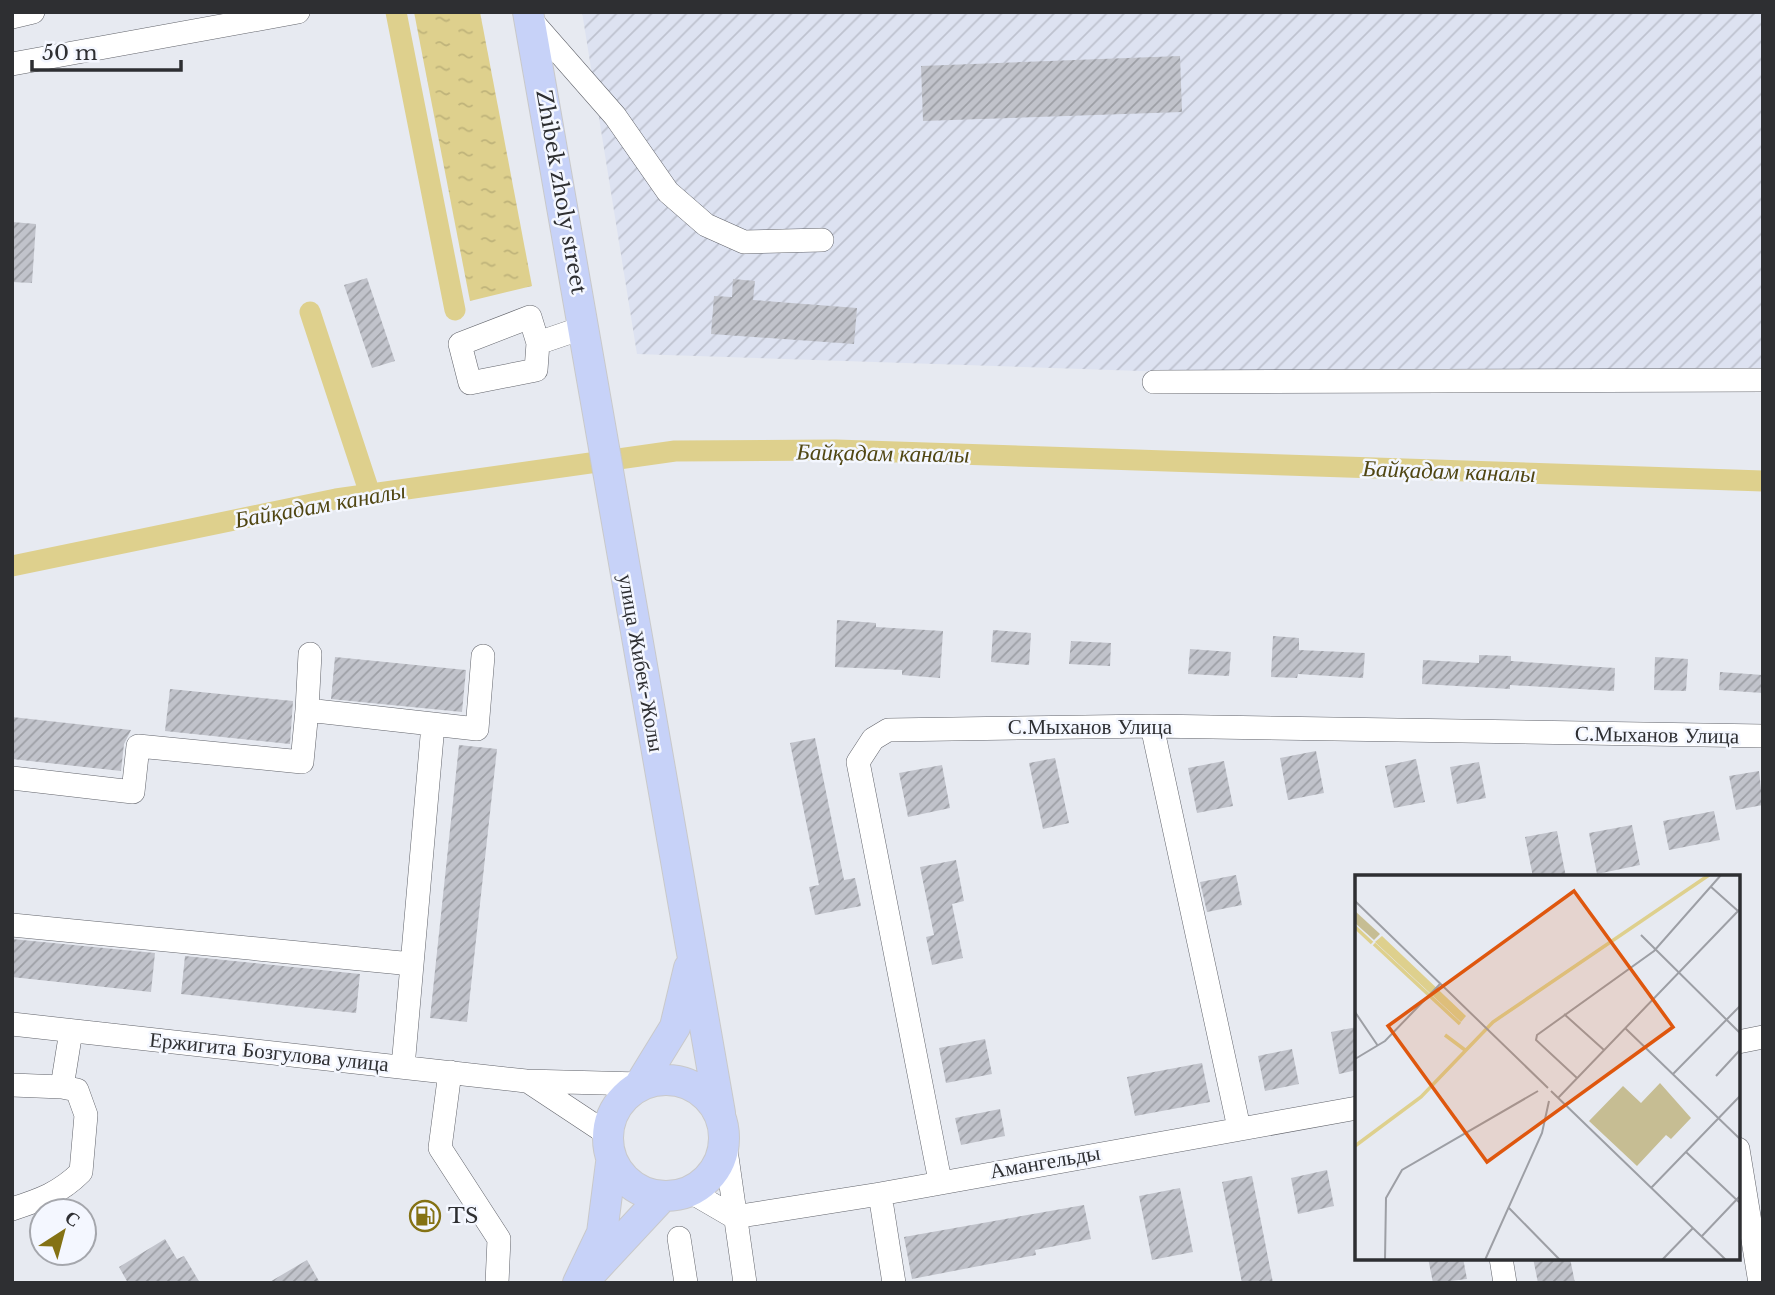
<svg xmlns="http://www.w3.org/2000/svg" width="1775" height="1295" font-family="'Libre Baskerville',serif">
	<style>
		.industrial { fill: url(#industrial-furrows) }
		.water { fill: url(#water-ripples) }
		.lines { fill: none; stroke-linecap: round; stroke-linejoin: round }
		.canal { stroke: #ded08d; stroke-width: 21 }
		.building { fill: url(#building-hatch) }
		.minor-casing { stroke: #62646b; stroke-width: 24 }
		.major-casing { stroke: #c9c9ca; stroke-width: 32 }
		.minor { stroke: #fff; stroke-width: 23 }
		.major { stroke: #c7d2f8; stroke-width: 30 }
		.labels { text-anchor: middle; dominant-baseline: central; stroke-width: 5; stroke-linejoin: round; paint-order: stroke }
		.street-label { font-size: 21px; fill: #2e2f32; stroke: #f4f7ff }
		.poi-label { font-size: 21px; fill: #2e2f32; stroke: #f4f7ff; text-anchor: start }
		.water-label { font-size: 23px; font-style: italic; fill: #504612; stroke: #f4f7ff }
		.inset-river { fill: none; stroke: #ded08d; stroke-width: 3.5 }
		.inset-road { fill: none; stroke: #9d9fa5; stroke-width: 2 }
		.view { fill: #df570e; fill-opacity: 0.15; stroke: #df570e; stroke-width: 3.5 }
		.inset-edge { fill: none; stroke: #2e2f32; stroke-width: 3.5 }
	</style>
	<defs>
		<pattern id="industrial-furrows" width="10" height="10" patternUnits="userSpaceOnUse" patternTransform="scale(1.75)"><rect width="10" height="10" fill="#dde2f1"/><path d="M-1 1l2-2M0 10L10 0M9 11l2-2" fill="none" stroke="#bec2cf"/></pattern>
		<pattern id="water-ripples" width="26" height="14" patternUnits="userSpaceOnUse" patternTransform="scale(1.75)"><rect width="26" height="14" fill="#ded08d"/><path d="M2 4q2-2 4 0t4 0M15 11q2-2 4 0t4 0" fill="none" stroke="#bfb37a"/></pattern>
		<pattern id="building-hatch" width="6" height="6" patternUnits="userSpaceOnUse" patternTransform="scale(1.75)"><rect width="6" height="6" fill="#c1c3cb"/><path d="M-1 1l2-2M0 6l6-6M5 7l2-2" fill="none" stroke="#9d9fa5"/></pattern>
	</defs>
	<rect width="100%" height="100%" fill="#e7eaf1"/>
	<path class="industrial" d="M582 12H1763V392L637 354Z"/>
	<path class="water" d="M414 12H480L532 286 470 301Z"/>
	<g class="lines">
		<path class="canal" d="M396 12 455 310
			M310 312 370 494
			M12 566 336 499 675 451 836 450 1763 481"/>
	</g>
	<path class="building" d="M1180 56 1182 112 923 121 921 66Z
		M12 222 36 224 32 283 12 282Z
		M367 278 395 361 372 368 344 285Z
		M733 279 755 281 753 300 857 308 854 344 711 334 714 296 732 297Z
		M837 620 876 623V627L943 631 940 678 902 675V670L835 667Z
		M993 630 1031 633 1029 665 991 662Z
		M1273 636 1299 638V650L1365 653 1363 678 1298 674 1297 678 1271 677Z
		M1071 641 1111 643 1110 666 1069 664Z
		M1190 649 1231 652 1229 676 1188 674Z
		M1479 655 1511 656V661L1615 668 1614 691 1510 685V689L1422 684 1423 660 1479 663Z
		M335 657 466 670 462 712 331 699Z
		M1655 657 1688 659 1686 691 1654 690Z
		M1720 672 1763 675V693L1719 690Z
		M170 689 293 701 290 744 165 731Z
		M12 717 131 730 124 744 121 771 12 759Z
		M815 738 844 880 855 878 861 906 815 915 809 887 819 885 790 743Z
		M459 745 497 749 467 1022 430 1018Z
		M1316 751 1324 793 1288 800 1280 758Z
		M1055 758 1069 823 1043 829 1029 763Z
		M1416 759 1425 802 1394 808 1385 766Z
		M1224 761 1233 806 1197 813 1188 768Z
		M1479 762 1486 798 1457 804 1450 767Z
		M942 765 950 808 908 817 899 773Z
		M1759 771 1763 805 1736 810 1729 776Z
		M1714 811 1720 840 1669 850 1663 821Z
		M1632 825 1640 865 1597 874 1589 833Z
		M1557 831 1566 877H1533L1525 837Z
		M956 860 964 901 952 904 963 958 932 965 926 937 934 935 920 867Z
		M1236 875 1242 905 1207 912 1200 882Z
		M12 939 155 953 151 992 12 977Z
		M185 956 360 974 356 1013 181 994Z
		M1357 1027V1070L1339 1074 1331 1032Z
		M985 1039 992 1074 946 1083 939 1048Z
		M1292 1049 1299 1084 1265 1091 1258 1056Z
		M1202 1063 1210 1102 1135 1116 1127 1077Z
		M1000 1109 1005 1136 961 1145 955 1118Z
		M1327 1170 1334 1206 1298 1214 1291 1178Z
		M1252 1176 1273 1283H1242L1222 1182Z
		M1180 1188 1193 1252 1152 1260 1139 1196Z
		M1084 1205 1091 1239 1035 1250 1036 1255 912 1279 904 1237Z
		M165 1239 177 1259 184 1256 200 1283H128L119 1267Z
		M1428 1258H1463L1467 1279 1433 1283Z
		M1533 1258H1570L1575 1283H1538Z
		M307 1260 320 1283H268Z"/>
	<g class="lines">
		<g class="minor-casing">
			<path id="minor" d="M12 17 33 12
				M530 19 615 116 668 192 706 225 744 242 822 240
				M12 64 298 12
				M530 317 538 343 536 370 470 383 460 344Z
				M538 343 585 327
				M1154 382 1763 380
				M307 710 310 654
				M1152 726 1239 1128
				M12 778 133 792 138 746 302 762 307 710 477 729 483 656
				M12 925 412 964
				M12 1024 526 1081 640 1084
				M1738 1042 1763 1037
				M403 1067 433 725
				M450 1072 440 1148 499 1239 497 1283
				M529 1082 606 1133
				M12 1085 62 1087 77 1090 86 1115 81 1172C60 1193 40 1200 12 1209
				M62 1087 71 1031
				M725 1143 745 1283
				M1738 1149 1760 1283
				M940 1181 858 762 873 739 888 730 1152 726 1763 736
				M691 1192 734 1217
				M880 1194 894 1283
				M734 1217 880 1194 1357 1108
				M679 1238 686 1283
				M1501 1258 1505 1283"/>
		</g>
		<g class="major-casing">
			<path id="major" d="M528 12 720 1113
				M608 1138a58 58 0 1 1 116 0a58 58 0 1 1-116 0Z
				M640 1084 675 1027 689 968
				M594 1270 661 1198
				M578 1283 602 1233 611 1163"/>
		</g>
		<use href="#minor" class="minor"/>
		<use href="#major" class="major"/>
	</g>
	<defs>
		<g id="fuel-ring" transform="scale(1.575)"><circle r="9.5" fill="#f4f7ff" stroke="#847214" stroke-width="1.5"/><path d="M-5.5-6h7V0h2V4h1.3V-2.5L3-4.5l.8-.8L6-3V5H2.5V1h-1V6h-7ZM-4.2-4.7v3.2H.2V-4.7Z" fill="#847214"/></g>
	</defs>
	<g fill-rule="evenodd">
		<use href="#fuel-ring" x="425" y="1216"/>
	</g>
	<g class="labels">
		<g class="street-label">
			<text transform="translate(561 192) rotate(80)">Zhibek zholy street</text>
			<text transform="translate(641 663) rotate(80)">улица Жибек-Жолы</text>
			<text x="1090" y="727">С.Мыханов Улица</text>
			<text transform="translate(1657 735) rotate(1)">С.Мыханов Улица</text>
			<text transform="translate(269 1052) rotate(6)">Ержигита Бозгулова улица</text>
			<text transform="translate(1045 1162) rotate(-10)">Амангельды</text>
		</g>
		<g class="poi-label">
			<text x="448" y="1216">TS</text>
		</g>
		<g class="water-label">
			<text transform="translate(883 453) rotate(1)">Байқадам каналы</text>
			<text transform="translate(1449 471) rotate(2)">Байқадам каналы</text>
			<text transform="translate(320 505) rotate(-10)">Байқадам каналы</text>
		</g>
	</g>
	<g transform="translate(1355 875)">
		<rect width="385" height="385" fill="#e7eaf1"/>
		<path d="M0 36 25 59 19 65 0 48Z" fill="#c6bd93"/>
		<path d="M305 208 336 243 316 264 311 260 282 291 234 246 268 211 286 228Z" fill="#c6bd93"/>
		<path d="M27 61 111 141 106 147 20 67Z" fill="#ded08d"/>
		<path class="inset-river" d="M0 52 17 68M19 69 105 149M90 160 110 175M0 271 66 222 138 147 354 0"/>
		<path class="inset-road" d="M355 11 383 36M0 26 193 213M286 60 385 158M0 137 23 171M209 139 249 175M270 153 385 264M0 184 30 166 85 109M318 199 385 131M361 201 385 175M222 203 181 165 182 160 299 76 366 0M196 216 371 385M203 223 385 34M331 277 385 328M296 313 385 221M154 333 205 385M347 361 385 321M30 385 31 323 47 295 183 216M130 385 187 258 194 226M307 385 338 353"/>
		<path class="view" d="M219 16 318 152 132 287 33 151Z"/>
		<rect width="385" height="385" class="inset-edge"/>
	</g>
	<rect width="1775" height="1295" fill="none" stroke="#2e2f32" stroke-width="28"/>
	<g transform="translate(63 1232) rotate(36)"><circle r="33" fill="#f4f7ff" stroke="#a5a7ad" stroke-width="2"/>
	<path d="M0-5L12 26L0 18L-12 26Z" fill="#847214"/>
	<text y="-10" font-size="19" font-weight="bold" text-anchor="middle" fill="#2e2f32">С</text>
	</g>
	<path d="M32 60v10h149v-10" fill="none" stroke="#2e2f32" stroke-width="3.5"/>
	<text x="42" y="60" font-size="21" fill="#2e2f32" stroke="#f4f7ff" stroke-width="5" paint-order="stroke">50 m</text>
</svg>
